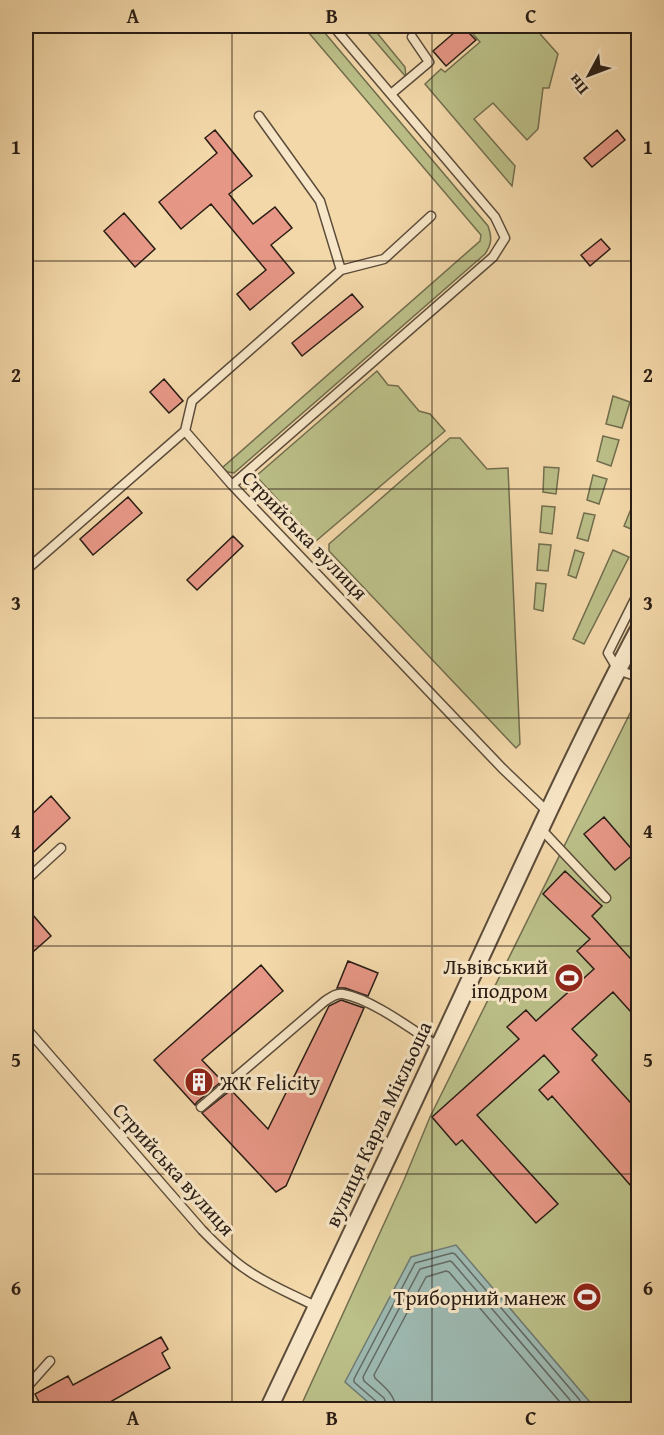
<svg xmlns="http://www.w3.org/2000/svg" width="664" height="1435" font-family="'Gentium Book Plus',serif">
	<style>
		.green { fill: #bbbf88; stroke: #726e4e; stroke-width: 1.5 }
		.water { fill: #9db8b0; stroke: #6f7a72; stroke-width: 1.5 }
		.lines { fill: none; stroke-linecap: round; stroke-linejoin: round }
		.shore { stroke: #636a62; stroke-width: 1.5 }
		.building { fill: #e79786; stroke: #291d15; stroke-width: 1.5 }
		.service-casing { stroke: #5c4c3a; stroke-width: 11 }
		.minor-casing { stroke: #5c4c3a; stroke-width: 20 }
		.service { stroke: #f7e6c7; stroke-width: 8 }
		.minor { stroke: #f7e6c7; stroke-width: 16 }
		.grid { fill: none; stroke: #291d15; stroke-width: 1.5; stroke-opacity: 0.55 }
		.labels { text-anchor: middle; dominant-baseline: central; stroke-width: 6; stroke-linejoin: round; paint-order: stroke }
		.street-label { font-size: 21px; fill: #291d15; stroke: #f7e6c7 }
		.poi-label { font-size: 21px; fill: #291d15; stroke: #f7e6c7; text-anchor: end }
		.neatline { fill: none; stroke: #291d15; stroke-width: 2 }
		.grid-label { font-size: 20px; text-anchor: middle; font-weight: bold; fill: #291d15 }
	</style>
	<rect width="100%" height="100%" fill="#f3d8a9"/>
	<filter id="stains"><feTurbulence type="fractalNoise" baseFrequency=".00333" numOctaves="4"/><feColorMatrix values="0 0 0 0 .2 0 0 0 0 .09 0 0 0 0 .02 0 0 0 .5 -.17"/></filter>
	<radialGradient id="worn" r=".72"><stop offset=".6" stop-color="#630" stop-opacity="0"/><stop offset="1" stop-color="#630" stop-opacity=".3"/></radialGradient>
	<path class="green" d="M303 26H319L488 226C492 237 492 244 485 254L234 473 228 472 222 468 480 241 481 235Z
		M362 26H376L373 28 405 67 406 77Z
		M466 26H533L558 54 549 88H543L538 129 527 140 493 103 474 119 515 166 512 186 425 84 441 69 445 72 480 42Z
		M377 371 388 385 398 386 419 411 430 414 445 431 316 541 256 476Z
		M613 396 630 402 622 428 606 424Z
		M603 436 619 440 611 466 597 461Z
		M450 438H460L487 469 508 468 520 744 516 748 329 551V544Z
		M544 467 559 468 556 494 543 492Z
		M593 475 607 479 599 504 587 500Z
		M638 492V532L624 526Z
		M542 506 555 507 552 534 540 532Z
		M584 513 595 515 588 541 577 538Z
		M539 544 551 545 548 571 537 570Z
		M575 550 584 553 576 578 568 575Z
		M613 550 629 557 584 644 573 639Z
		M536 583 546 584 543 611 534 609Z
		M638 697V1409L299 1410 404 1180 430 1117Z"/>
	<path class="water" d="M456 1245 589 1401 581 1409H376L345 1382 411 1257Z"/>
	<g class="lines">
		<path class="shore" d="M379 1410 378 1403 354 1382V1379L415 1263 452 1253 455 1254 579 1399 580 1401 577 1410
			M387 1410 386 1403 384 1398 364 1381 363 1377 420 1269 450 1261 452 1262 570 1400V1410
			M396 1410C395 1394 385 1388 375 1378L374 1375 426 1277 446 1271 449 1272 560 1402 561 1410"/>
	</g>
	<path class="building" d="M462 26 476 40 446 66 433 51Z
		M215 130 252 176 229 194 253 224 275 207 292 228 271 245 294 273 250 310 237 294 266 270 211 204 181 229 159 202 217 153 205 138Z
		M617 130 625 140 592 167 584 158Z
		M124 213 155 249 135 267 104 231Z
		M601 239 610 249 590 266 581 255Z
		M352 294 363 307 302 356 292 343Z
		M164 379 183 401 169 413 150 392Z
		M128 497 142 513 93 555 80 539Z
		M233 536 243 546 197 590 187 580Z
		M51 796 70 818 26 859V820Z
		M604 817 635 853 615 870 584 834Z
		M565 871 602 906 592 916 639 968V1021L613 992 572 1029 597 1055 592 1060 639 1112V1195L552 1096 548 1100 539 1090 559 1072 544 1055 477 1115 558 1204 536 1223 462 1140 456 1145 432 1117 519 1039 507 1027 526 1010 536 1021 594 969 577 951 590 939 543 894Z
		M26 907 51 936 26 958Z
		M348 961 378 973 368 996 345 988H337Z
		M261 965 283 991 202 1060 222 1081 197 1102 195 1105 154 1060Z
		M341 1000 364 1008 286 1186 276 1192 202 1113 231 1090 268 1129 329 1006Z
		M161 1337 168 1349 162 1353 170 1368 103 1406 105 1410H81L78 1404 68 1410H43L35 1394 68 1376 73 1385Z"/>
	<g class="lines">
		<g class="service-casing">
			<path id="service" d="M391 94 429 62 412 37
				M259 116 320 201 341 270
				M185 431 192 401 341 270 384 259 431 216
				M232 485 493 257 505 238 495 217 333 26
				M26 570 185 431 232 485 502 768 549 813
				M638 593 608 653 618 670 638 677
				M541 829 606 898
				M26 880 61 848
				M26 1028 202 1230C216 1244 230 1259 247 1270 268 1285 294 1295 317 1307
				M201 1107 325 1001C331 997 336 993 343 994 372 999 414 1031 439 1047
				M26 1388 50 1361"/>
		</g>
		<g class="minor-casing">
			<path id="minor" d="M268 1410C334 1271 399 1134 463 995 520 873 575 750 638 631"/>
		</g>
		<use href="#service" class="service"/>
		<use href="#minor" class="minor"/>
	</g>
	<path class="grid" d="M232 26V1410M432 26V1410M26 261H638M26 489H638M26 718H638M26 946H638M26 1174H638"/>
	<defs>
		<g id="stadium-disc" transform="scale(1.5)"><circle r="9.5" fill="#8f2418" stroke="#f7e6c7"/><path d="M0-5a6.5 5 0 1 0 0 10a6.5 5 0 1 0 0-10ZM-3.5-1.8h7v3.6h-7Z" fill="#fff"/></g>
		<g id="building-disc" transform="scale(1.5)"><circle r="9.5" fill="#8f2418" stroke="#f7e6c7"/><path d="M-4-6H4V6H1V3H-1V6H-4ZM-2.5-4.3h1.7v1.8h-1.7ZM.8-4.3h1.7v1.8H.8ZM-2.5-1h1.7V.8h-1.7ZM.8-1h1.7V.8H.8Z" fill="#fff"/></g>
	</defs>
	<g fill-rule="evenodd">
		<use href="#stadium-disc" x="569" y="978"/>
		<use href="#building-disc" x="199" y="1082"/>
		<use href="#stadium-disc" x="587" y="1297"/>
	</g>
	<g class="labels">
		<g class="street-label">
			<text transform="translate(305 535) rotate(46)">Стрийська вулиця</text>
			<text transform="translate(378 1124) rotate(-65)">вулиця Карла Мікльоша</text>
			<text transform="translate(174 1169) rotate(48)">Стрийська вулиця</text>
		</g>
		<g class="poi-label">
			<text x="548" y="966">Львівський<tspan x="548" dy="24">іподром</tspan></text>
			<text x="220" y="1082" text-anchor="start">ЖК Felicity</text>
			<text x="566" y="1297">Триборний манеж</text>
		</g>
	</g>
	<rect width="664" height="1435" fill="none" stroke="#f3d8a9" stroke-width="66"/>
	<g transform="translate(589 75) rotate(229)" stroke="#f7e6c7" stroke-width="4.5" paint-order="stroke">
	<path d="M0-4.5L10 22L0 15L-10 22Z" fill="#291d15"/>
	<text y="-9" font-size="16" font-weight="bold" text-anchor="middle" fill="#291d15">Пн</text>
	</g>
	<rect x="33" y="33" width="598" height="1369" class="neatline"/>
	<g class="grid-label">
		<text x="133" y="23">A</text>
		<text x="332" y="23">B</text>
		<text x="531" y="23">C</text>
		<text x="16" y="154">1</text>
		<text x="648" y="154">1</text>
		<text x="16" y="382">2</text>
		<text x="648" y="382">2</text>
		<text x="16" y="610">3</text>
		<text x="648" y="610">3</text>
		<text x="16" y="838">4</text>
		<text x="648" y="838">4</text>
		<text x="16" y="1067">5</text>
		<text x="648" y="1067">5</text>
		<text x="16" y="1295">6</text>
		<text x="648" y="1295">6</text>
		<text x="133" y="1425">A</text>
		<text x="332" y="1425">B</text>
		<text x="531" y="1425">C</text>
	</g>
	<rect width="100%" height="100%" filter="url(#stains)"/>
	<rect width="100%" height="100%" fill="url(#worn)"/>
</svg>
